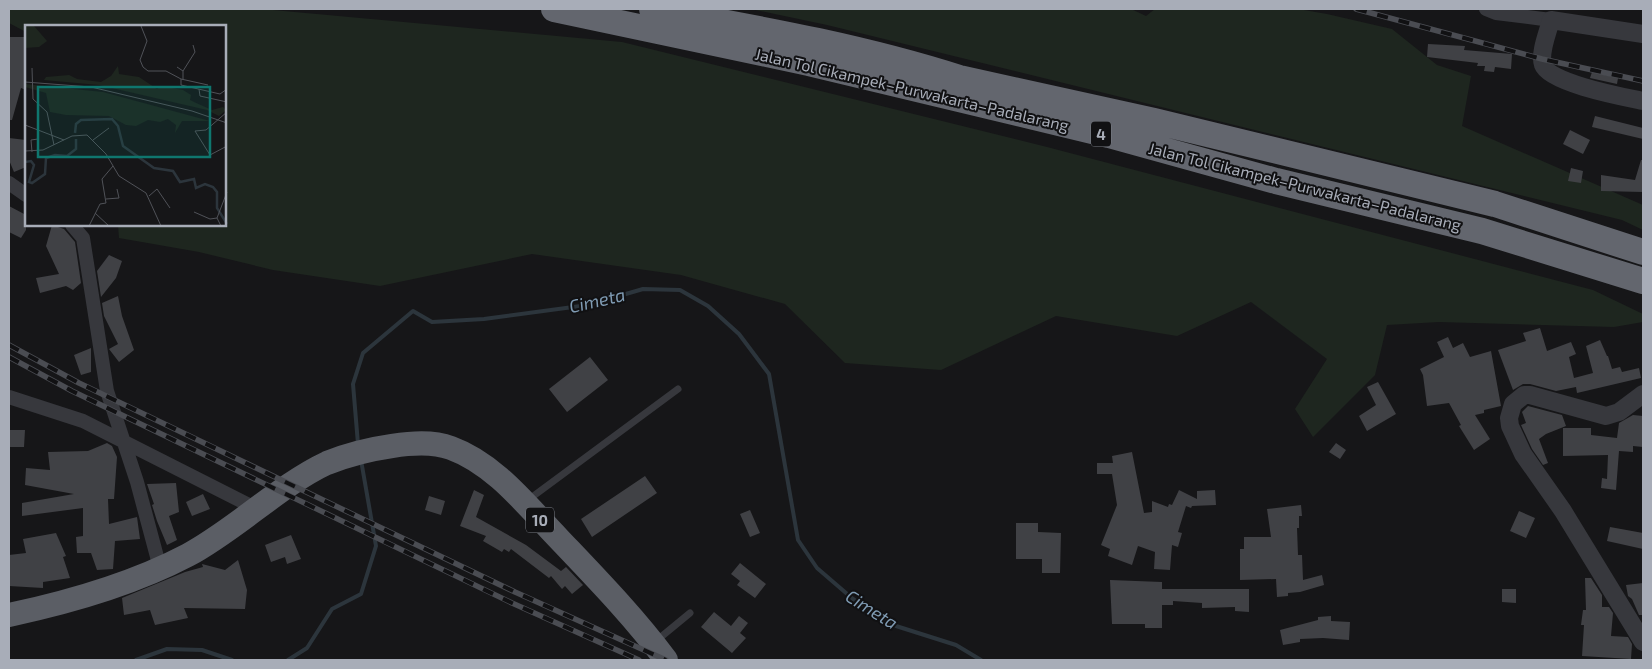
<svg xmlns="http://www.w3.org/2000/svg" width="1652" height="669" font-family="'Exo 2',sans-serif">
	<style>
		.green { fill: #1e261f }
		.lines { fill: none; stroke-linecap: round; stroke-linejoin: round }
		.stream { stroke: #2c353c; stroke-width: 4 }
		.building { fill: #404145 }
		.service { stroke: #37383d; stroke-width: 7 }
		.minor { stroke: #37383d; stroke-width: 14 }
		.tertiary { stroke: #37383d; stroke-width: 18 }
		.trunk { stroke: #5b5e65; stroke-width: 24 }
		.motorway { stroke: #63666e; stroke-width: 26 }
		.rail-casing { stroke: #4a4c52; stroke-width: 5.5 }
		.rail { stroke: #111113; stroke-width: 4; stroke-dasharray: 11; stroke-linecap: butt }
		.labels { text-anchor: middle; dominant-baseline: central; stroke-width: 4; stroke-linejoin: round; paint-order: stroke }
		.shield { fill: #111113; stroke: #7b7e86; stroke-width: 1 }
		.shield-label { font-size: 15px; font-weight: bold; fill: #a8adb8 }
		.street-label { font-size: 16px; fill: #a8adb8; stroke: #111113 }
		.water-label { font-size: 18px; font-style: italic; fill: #7f9bb3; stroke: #111113 }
		.inset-river { fill: none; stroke: #2c353c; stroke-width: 2.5 }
		.inset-road { fill: none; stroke: #505258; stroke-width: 1 }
		.view { fill: #0f766e; fill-opacity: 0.15; stroke: #0f766e; stroke-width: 2.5 }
		.inset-edge { fill: none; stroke: #a8adb8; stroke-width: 2.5 }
	</style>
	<rect width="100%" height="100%" fill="#161618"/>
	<path class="green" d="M9 9H262L622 42 1047 147 1593 290 1643 314V322L1614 327 1439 322 1387 325 1375 375 1313 437 1295 409 1327 359 1251 302 1177 336 1056 316 941 370 845 363 785 304 681 275 532 254 380 286 273 270 199 252 119 238 118 225H225V26H26V32L9 23Z
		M751 9H1131L1146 16 1155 9H1298L1327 14 1392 29 1437 65 1471 76 1462 126 1643 205V230L1622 220 827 25Z"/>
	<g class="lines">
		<path class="stream" d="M358 444 353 384 363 353 413 311 432 322 484 319 588 305 643 289 680 290 708 306 739 334 769 374 798 540 817 568 853 599 896 626 956 645 981 660
			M136 660 167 649 202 650 232 660
			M288 660 307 648 332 609 361 594 376 546 361 460"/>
	</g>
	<path class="building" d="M9 37H26V90L21 88 12 120H9Z
		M1428 44 1465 46 1464 50 1512 54 1511 69 1495 67 1494 72 1484 71 1485 66H1477L1478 63 1427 57Z
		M1592 72 1618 78 1617 84 1590 78Z
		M1595 116 1643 128V139L1592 127Z
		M1570 130 1590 140 1583 154 1563 144Z
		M9 138 26 140V167L14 172 9 160Z
		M1641 160H1643V192L1601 191V175L1635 180Z
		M1571 168 1583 171 1581 183 1568 181Z
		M9 206 26 215V230L21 238 9 232Z
		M52 225 64 229 75 242 81 283 73 290 66 286 40 293 36 278 59 274 46 246Z
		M109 255 122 261 116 278 101 297 97 271Z
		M118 296 122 316 134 350 119 362 109 349 118 344 104 316 102 303Z
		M1540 328 1547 351 1571 342 1576 354 1569 357 1574 378 1593 373 1586 346 1600 340 1607 356H1608L1612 369 1620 367 1622 372 1639 368 1641 378 1577 393 1576 387 1556 391 1530 384H1523L1513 390 1498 350 1526 341 1523 333Z
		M1448 337 1453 348 1463 343 1470 357 1491 351 1501 406 1484 410V413L1475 415 1490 439 1474 450 1459 426 1461 425 1449 403 1427 406 1423 375 1420 369 1444 357 1437 342Z
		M91 348V372L81 375 74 355Z
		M590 357 608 380 567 412 549 389Z
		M1378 382 1396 414 1367 431 1359 416 1376 405 1367 387Z
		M1528 406 1562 415 1566 426 1546 434 1539 439 1548 463 1543 465 1532 449 1521 425 1526 423 1522 412Z
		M1633 415 1643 416V447L1633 446V452L1619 451 1616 490 1601 488 1602 478 1607 479 1608 455 1563 456V428H1591V435L1617 438 1619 423Z
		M10 430H25L24 447H10Z
		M107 443 112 446 117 457 114 499H108L109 524 137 517 140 539 115 541 113 569 97 570 91 553H77L76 537 83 536V508L22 516V503L74 494 25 485 26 468 50 470 48 452 88 451Z
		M1336 443 1346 450 1340 459 1329 452Z
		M1132 452 1144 513 1152 512V501L1168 507 1169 504 1172 505 1179 490 1197 499V491L1215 490 1216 505 1192 506 1191 508 1186 506 1178 532 1182 533 1178 547 1172 545 1170 570 1154 569 1155 552 1138 546 1132 565 1108 556 1110 549 1101 545 1117 505 1112 474H1097V463H1113L1112 456Z
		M645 476 657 493 592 537 581 519Z
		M176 483 179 512 169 516 177 540 167 545 157 521 152 505 154 504 147 484Z
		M474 490 484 495 476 517 526 545 561 571 566 567 583 585 572 594 565 586 562 589 551 576 549 578 511 549 509 552 504 549 502 552 483 541 486 536 460 526Z
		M203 494 210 509 192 516 186 502Z
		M429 496 445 501 441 515 425 510Z
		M1301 505 1302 516H1299V528H1297L1298 555H1302L1303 580 1322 575 1324 585 1300 592 1288 593V596L1277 597 1276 579 1240 580V549H1244V537H1271L1267 509Z
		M750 510 760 533 750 537 740 514Z
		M1519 511 1535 518 1526 538 1510 531Z
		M1016 523H1038V532L1061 533 1060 573H1042V559H1016Z
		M1610 527 1643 533V549L1607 541Z
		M56 533 66 556 63 557 70 578 43 582V588L9 586V555L26 553 23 539Z
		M291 535 301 559 287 564 285 557 271 562 265 545Z
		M238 560 247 590 245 609 184 608 188 618 155 625 150 610 124 615 122 598 185 572 203 567 202 564 225 570Z
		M740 563 766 584 755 598 737 585 740 581 731 574Z
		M1585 578H1591L1602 595V607H1609L1613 613 1611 636 1628 637 1632 644 1631 659 1582 656 1584 625H1581L1583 610H1586Z
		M1110 580 1162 582V589H1249V612L1235 611V607L1202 608V603L1173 601V605H1162V628H1145V624H1112Z
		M1643 583V615H1639L1632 599 1628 596 1626 585Z
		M1502 589H1516V603L1502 602Z
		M714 612 731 626 739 616 748 623 740 633 746 638 732 653 701 627Z
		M1331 616V621L1350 622 1349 640 1323 638 1300 639V642L1283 645 1280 630 1318 620V617Z"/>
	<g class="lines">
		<path class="service" d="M528 500 678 389
			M656 641 690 613"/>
		<path class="minor" d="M1486 9 1496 13 1551 20
			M9 183 26 195
			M72 225 83 238 107 391 137 482 160 568
			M9 397 83 421 257 509"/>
		<path class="tertiary" d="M1643 34 1551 20C1548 32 1539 53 1543 65 1549 83 1624 97 1643 101
			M1643 394 1619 412 1606 416 1530 395H1524L1513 404 1509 418 1510 426 1523 454 1563 511 1643 642"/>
		<path class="trunk" d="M9 615C70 602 133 584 188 555 235 530 280 485 327 463 347 455 371 449 392 446 411 443 432 441 451 448 495 464 527 506 559 539 596 578 634 617 666 660"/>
		<path class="motorway" d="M554 9 809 63 1109 135 1276 181 1482 231 1643 281
			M652 9C755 28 859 46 959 78L1154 121 1495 204 1643 252"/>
		<g class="rail-casing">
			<path id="rail" d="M1356 9 1542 59 1643 81
				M9 345 79 383 515 592 666 660
				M9 357 72 391 512 603 639 660"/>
		</g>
		<use href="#rail" class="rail"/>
	</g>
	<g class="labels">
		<g class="shield">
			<rect x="1091" y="121.5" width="20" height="25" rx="4"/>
			<rect x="526" y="507.5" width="28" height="25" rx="4"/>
		</g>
		<g class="shield-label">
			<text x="1101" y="134">4</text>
			<text x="540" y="520">10</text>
		</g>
		<g class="street-label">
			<text transform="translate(912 89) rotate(13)">Jalan Tol Cikampek–Purwakarta–Padalarang</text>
			<text transform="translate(1305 186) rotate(14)">Jalan Tol Cikampek–Purwakarta–Padalarang</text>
		</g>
		<g class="water-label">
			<text transform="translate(597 300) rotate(-13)">Cimeta</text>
			<text transform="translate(872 609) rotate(32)">Cimeta</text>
		</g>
	</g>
	<g transform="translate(25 25)">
		<rect width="201" height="201" fill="#161618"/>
		<path d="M0 1H9L22 16 14 22 0 23ZM93 41 94 49 114 52 132 64 136 61 158 65 166 70 165 75 169 77 187 85 198 82 201 85 194 91 182 85 74 60 19 55 21 52 44 50 52 54 76 57 86 51ZM0 59 78 67 185 96H157L150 108 151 100 143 94 135 97 123 95 111 101 101 100 84 91 41 90 25 87 21 68 0 62Z" fill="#1e261f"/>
		<path class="inset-river" d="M50 108 51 99 56 95 87 94 93 101 98 121 129 143 148 146 155 157 169 154 171 163 180 159 188 162 192 167V183L202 199M0 137 6 136 9 140 4 157 7 158 20 149 21 133 30 130 42 131 51 124V114"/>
		<path class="inset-road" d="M116 1 122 16 115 35 118 42 123 46H141L156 54 183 60M152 42 158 46V55M7 43 8 74 22 87 29 120M158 46 170 27 168 20M156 54V60L195 69 202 64M0 57 66 62 167 86 202 98M174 64 175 71 202 77M202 87 181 105 170 106 185 130 202 121M0 100 39 115M68 115 84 103M0 126 18 125 47 111 62 110 81 129 94 151 121 168 136 201M7 127 6 115 13 114M124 171 132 164 145 183M81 174 94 173 92 164M169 187 185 194 192 193M70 188 84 201M64 201 75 179 81 178 77 154 88 141M196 201 192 193 202 167"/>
		<path class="view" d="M13 62H185V132H13Z"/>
		<rect width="201" height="201" class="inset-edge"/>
	</g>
	<rect width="1652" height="669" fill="none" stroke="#a8adb8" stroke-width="20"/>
</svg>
